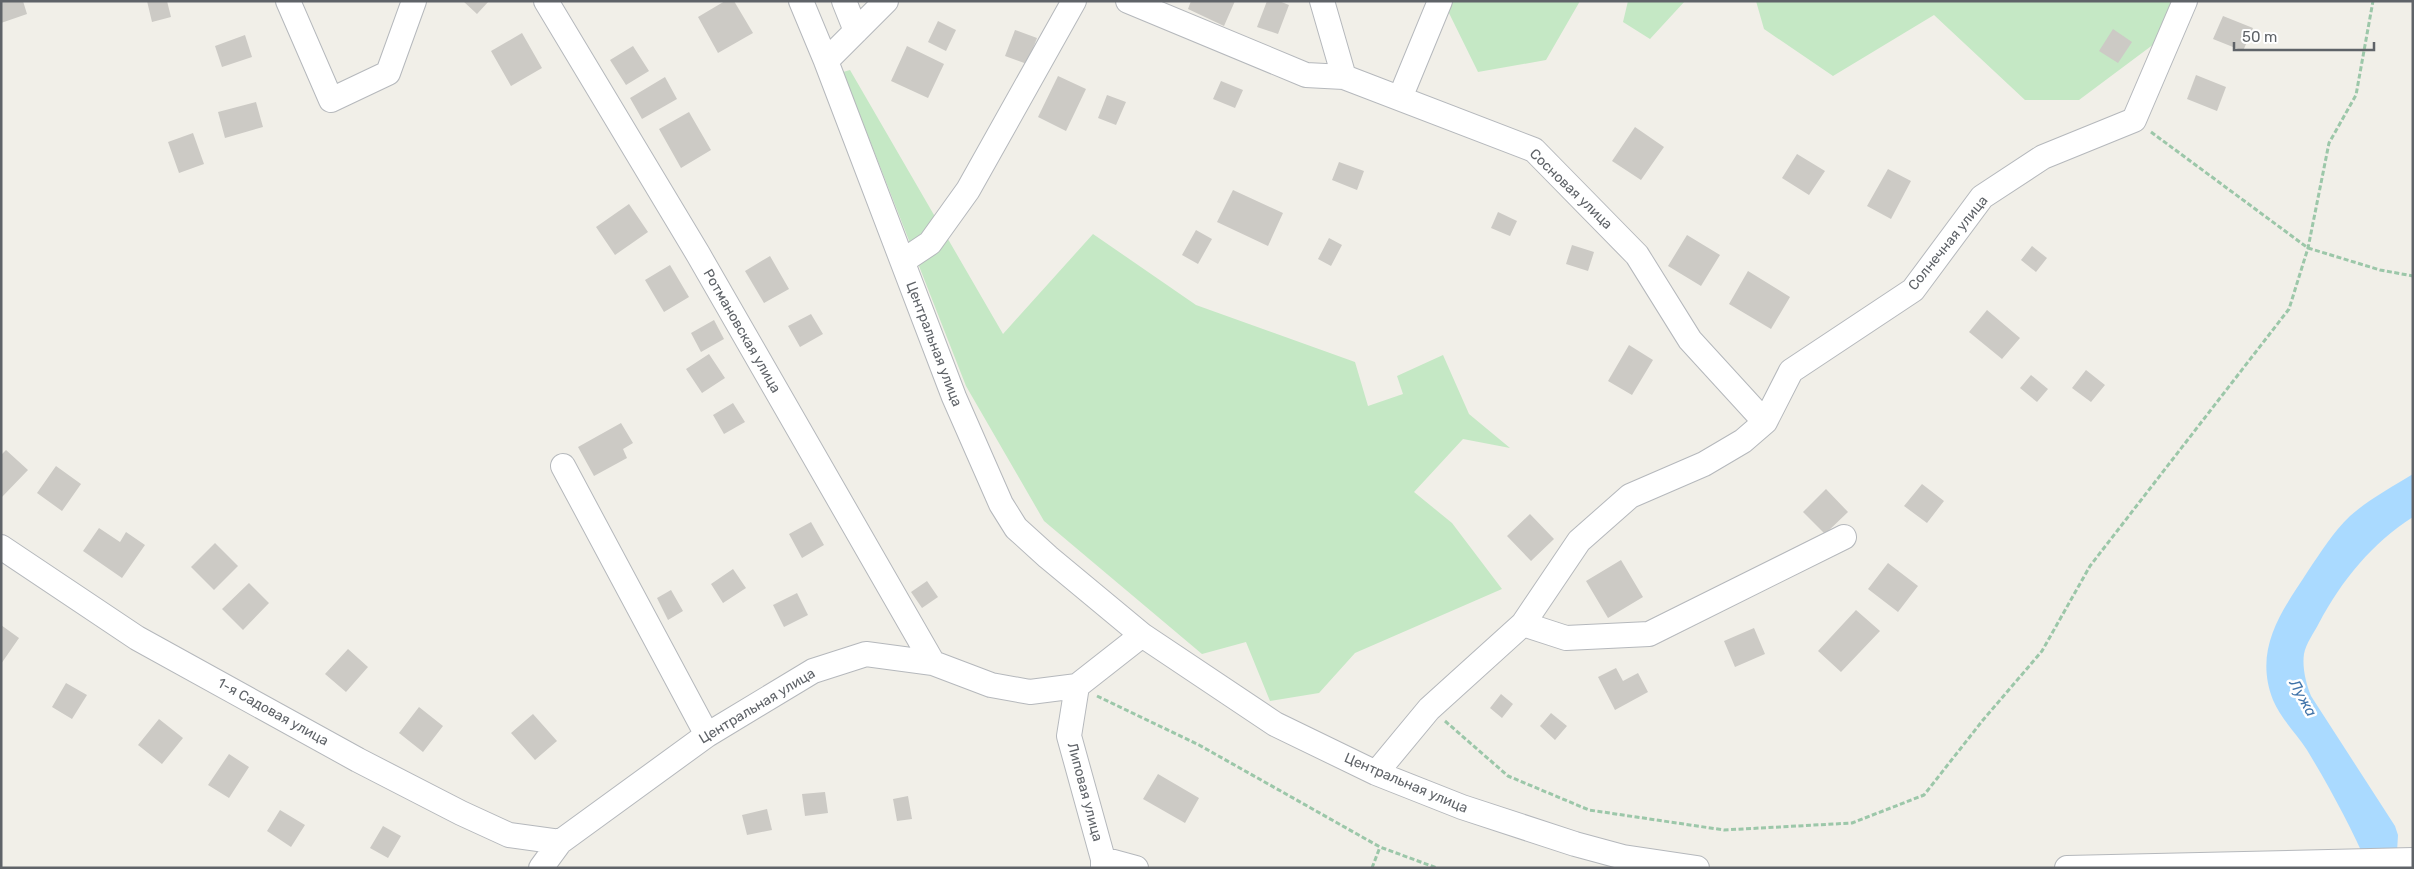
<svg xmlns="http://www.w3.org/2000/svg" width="2414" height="869" font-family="Rubik,sans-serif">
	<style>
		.green { fill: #c5e8c5 }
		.water { fill: #aadaff }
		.building { fill: #cccac5 }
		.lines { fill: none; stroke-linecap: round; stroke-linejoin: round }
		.minor-casing { stroke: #b5b8bc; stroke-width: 26 }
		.path { stroke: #9cc7a9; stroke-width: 3; stroke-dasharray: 5 2.5; stroke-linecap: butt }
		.minor { stroke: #fff; stroke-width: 24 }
		.labels { text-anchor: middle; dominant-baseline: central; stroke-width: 5; stroke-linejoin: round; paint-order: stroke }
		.street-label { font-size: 14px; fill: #5f6368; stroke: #fff }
		.water-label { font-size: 15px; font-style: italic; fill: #4174aa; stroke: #fff }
	</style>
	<rect width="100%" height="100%" fill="#f1efe8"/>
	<path class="green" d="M1435 1H1580L1546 60 1478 72 1447 9Z
		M1628 1H1685L1650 39 1623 22Z
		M1756 1H2174L2158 41 2079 100H2025L1934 15 1833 76 1764 29Z
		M850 70 1003 334 1093 234 1196 305 1355 362 1368 406 1403 394 1397 376 1443 355 1469 414 1510 448 1463 439 1414 492 1452 523 1502 589 1355 653 1319 693 1270 701 1246 642 1202 654 1044 521 966 386 843 72Z"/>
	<path class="water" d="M2413 474V517C2372 543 2342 580 2319 623 2314 633 2306 643 2304 654 2302 667 2306 684 2311 696L2395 826 2398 835 2397 852 2369 868C2351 827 2330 788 2307 750 2296 733 2281 719 2273 700 2253 649 2282 611 2308 571 2321 552 2333 532 2350 516 2368 500 2392 487 2413 474Z"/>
	<path class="building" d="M1 1H23L27 14 1 23Z
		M147 1H167L171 17 152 22Z
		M463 1H489L477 14Z
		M725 1H734L753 33 718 53 698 17Z
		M1191 1H1235L1224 26 1188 9Z
		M1267 1H1279L1289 5 1278 34 1257 27Z
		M2223 16 2253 28 2243 51 2213 39Z
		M938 21 956 30 946 51 928 42Z
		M2113 29 2132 42 2118 63 2099 51Z
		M1015 30 1037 38 1027 64 1005 56Z
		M522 33 542 68 511 86 491 51Z
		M245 35 252 57 222 67 215 46Z
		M633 46 649 71 626 85 610 60Z
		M907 46 944 64 928 98 891 81Z
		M2196 75 2226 87 2217 111 2187 99Z
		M1058 76 1086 89 1066 131 1038 117Z
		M665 77 677 99 642 119 630 98Z
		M1221 81 1243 90 1235 108 1213 99Z
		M1107 95 1126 102 1116 125 1098 118Z
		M256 102 263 127 225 138 218 112Z
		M689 112 711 150 681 168 659 129Z
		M1635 127 1664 147 1641 180 1612 161Z
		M193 133 204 164 179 173 168 142Z
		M1797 154 1825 171 1809 195 1782 178Z
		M1339 162 1364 171 1357 190 1332 180Z
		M1888 169 1911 181 1891 219 1867 206Z
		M1233 190 1283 213 1268 246 1217 222Z
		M629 204 648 232 615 255 596 227Z
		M1498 212 1517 221 1510 236 1491 228Z
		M1196 230 1212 239 1198 264 1182 255Z
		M1687 235 1720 255 1701 286 1668 266Z
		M1329 238 1342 245 1331 266 1318 259Z
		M1572 245 1594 252 1588 271 1566 264Z
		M2032 246 2047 258 2036 272 2021 260Z
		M770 256 789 289 764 303 745 271Z
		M670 265 689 297 664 312 645 280Z
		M1748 271 1790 297 1771 329 1729 304Z
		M1987 310 2020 338 2002 359 1969 332Z
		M811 314 823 334 800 347 788 326Z
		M714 320 724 339 701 352 691 333Z
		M1629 345 1653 360 1632 395 1608 381Z
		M709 354 725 378 702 393 686 369Z
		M2086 370 2105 385 2091 402 2072 388Z
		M2031 375 2048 389 2037 402 2020 388Z
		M733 403 745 422 724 434 713 415Z
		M621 423 633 443 623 449 627 458 594 476 578 447Z
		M6 450 28 470 1 498V455Z
		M56 466 81 484 62 511 37 493Z
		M1922 484 1944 501 1927 523 1904 506Z
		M1826 489 1848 512 1825 534 1803 512Z
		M1530 514 1554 539 1531 561 1507 536Z
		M811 522 824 545 802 558 789 534Z
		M99 528 120 542 126 532 145 545 122 578 83 551Z
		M215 543 238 566 214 590 191 567Z
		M1621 560 1643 597 1608 618 1586 581Z
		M1888 563 1918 586 1898 612 1868 589Z
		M733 569 746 588 723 603 711 584Z
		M927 581 938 597 922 608 911 592Z
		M249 583 269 603 243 630 222 609Z
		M671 590 683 611 668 620 657 598Z
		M797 593 808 615 784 627 773 605Z
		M1856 610 1880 631 1841 672 1818 651Z
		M1 625 19 638 1 664Z
		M1754 628 1765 654 1735 667 1724 641Z
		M348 649 368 667 346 692 325 674Z
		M1616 668 1623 681 1638 673 1648 692 1615 710 1598 677Z
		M66 683 87 695 72 719 52 707Z
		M1501 694 1513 704 1502 718 1490 708Z
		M419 707 443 726 423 752 399 733Z
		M1551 713 1567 726 1555 740 1540 726Z
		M533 714 557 741 535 760 511 733Z
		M159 719 183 738 162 764 138 745Z
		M229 754 249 767 229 798 208 785Z
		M1158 774 1199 798 1185 823 1143 799Z
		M825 792 828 813 805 816 802 794Z
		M908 796 912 819 897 821 893 799Z
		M767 809 772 830 747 835 742 815Z
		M280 810 305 825 291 847 267 831Z
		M383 826 401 836 388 858 370 848Z"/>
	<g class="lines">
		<g class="minor-casing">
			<path id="minor" d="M288 1 331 100 388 73 414 1
				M546 1 698 254 933 663
				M801 1 826 61 954 397 1001 504 1016 528 1048 557 1142 635 1275 724 1376 773 1462 807 1575 844 1623 857 1697 868
				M844 1 856 31
				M1128 1 1306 75 1344 77
				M1322 1 1344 77 1534 150 1637 255 1690 340 1765 422
				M826 61 886 1
				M1400 98 1440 1
				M903 261 930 243 968 190 1074 1
				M563 466 707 735
				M1 547 137 638 358 760 461 813 509 835 560 842
				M1523 624 1566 638 1649 634 1844 537
				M1077 686 1069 736 1103 859V868
				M1376 773 1429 709 1523 624 1579 541 1630 496 1704 464 1743 441 1765 422 1791 371 1913 290 1982 197 2043 157 2134 120 2185 1
				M1103 859 1136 868
				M541 868 560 842 707 735 813 671 866 654 933 663 991 685 1030 692 1077 686 1142 635
				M2067 868 2413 860"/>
		</g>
		<path class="path" d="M2151 132 2308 248 2380 270 2413 276
			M1097 696 1199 745 1380 847 1437 868
			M1445 721 1508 776 1589 810 1724 830 1852 823 1924 795 1983 720 2042 651 2090 566 2289 309 2308 248 2329 143 2356 95 2373 1
			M1372 868 1380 847"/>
		<use href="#minor" class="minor"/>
	</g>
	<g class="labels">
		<g class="street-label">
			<text transform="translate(1571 189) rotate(44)">Сосновая улица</text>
			<text transform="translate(1948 243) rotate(-51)">Солнечная улица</text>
			<text transform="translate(742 331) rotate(60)">Ротмановская улица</text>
			<text transform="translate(934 344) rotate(69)">Центральная улица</text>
			<text transform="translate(757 706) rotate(-31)">Центральная улица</text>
			<text transform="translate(273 712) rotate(29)">1-я Садовая улица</text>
			<text transform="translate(1406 783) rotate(23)">Центральная улица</text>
			<text transform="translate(1085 792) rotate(75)">Липовая улица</text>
		</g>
		<g class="water-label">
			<text transform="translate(2303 698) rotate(61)">Лужа</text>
		</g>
	</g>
	<rect width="2414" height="869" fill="none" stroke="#5f6368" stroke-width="5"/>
	<path d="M2234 42v8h140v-8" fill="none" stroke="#5f6368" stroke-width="2.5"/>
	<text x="2242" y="42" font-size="15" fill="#5f6368" stroke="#ffffff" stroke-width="4" paint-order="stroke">50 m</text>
</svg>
